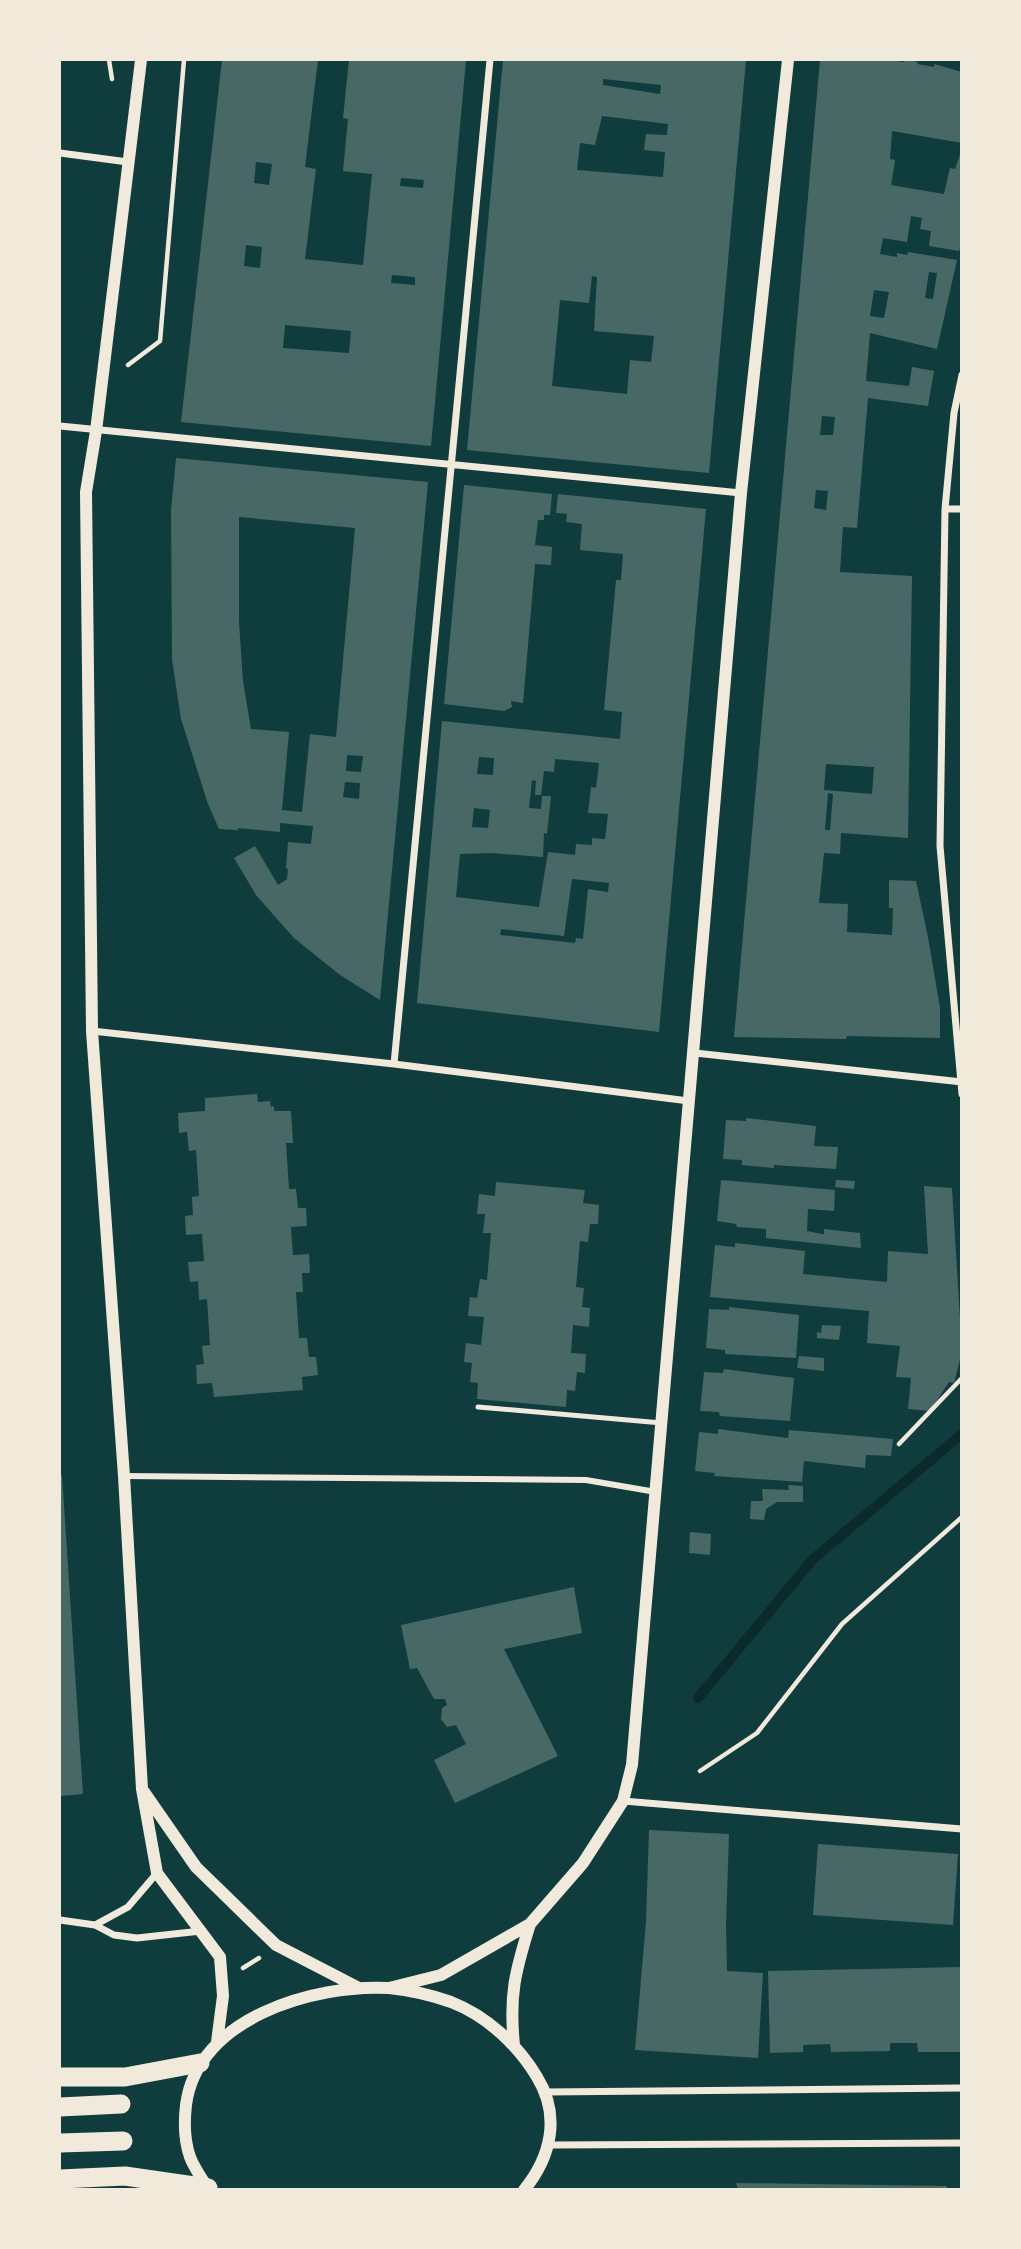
<svg xmlns="http://www.w3.org/2000/svg" width="1021" height="2249" font-family="'Titillium Web',sans-serif">
	<style>
		.lines { fill: none; stroke-linecap: round; stroke-linejoin: round }
		.stream { stroke: #0a2a2b; stroke-width: 10 }
		.building { fill: #486865; fill-rule: evenodd }
		.path { stroke: #f1e9da; stroke-width: 4.5 }
		.service { stroke: #f1e9da; stroke-width: 5 }
		.pedestrian { stroke: #f1e9da; stroke-width: 6 }
		.minor { stroke: #f1e9da; stroke-width: 7 }
		.tertiary { stroke: #f1e9da; stroke-width: 12 }
		.trunk { stroke: #f1e9da; stroke-width: 19 }
	</style>
	<rect width="100%" height="100%" fill="#0f3d3e"/>
	<g class="lines">
		<path class="stream" d="M698 1698 813 1559 962 1434"/>
	</g>
	<path class="building" d="M222 60H318L305 167 316 169 305 259 363 265 372 174 343 171 348 119 343 118 349 60H466L431 446 181 422ZM256 162 272 164 269 185 254 183ZM401 178 424 180 423 188 400 186ZM246 245 262 247 260 268 244 266ZM392 275 415 277V285L391 283ZM285 325 351 331 349 353 283 348Z
		M503 60H746L709 473 467 450ZM603 79 661 85 660 94 603 85ZM602 116 668 124 667 135 646 134 644 150 665 152 663 177 577 170 580 143 595 145ZM592 276 597 277 594 331 654 336 651 362 630 360 627 394 552 386 560 300 589 303Z
		M820 60H889L903 62 906 60 918 62 917 64 934 67V64L962 72V143L892 131 890 159 895 160 891 185 944 194 950 168 955 169 962 149V243L959 251 929 246 931 231 920 229 922 218 911 216 907 242 883 238 880 254 897 257V253L907 255 908 252 957 260 937 349 870 333 866 381 909 386 912 367 934 371 928 406 868 398 857 528 843 527 840 572 912 576 908 838 841 833 840 854 824 853 819 903 848 904 847 932 892 935 893 908H889V880L916 881 928 937 940 1008V1038L847 1036 846 1039 734 1037ZM929 272 937 273 933 299 925 298ZM874 290 889 292 884 318 870 316ZM822 416 835 417 833 435H820ZM816 490 828 491 826 510 814 508ZM826 764 874 767 872 794 824 790ZM828 793 833 794 830 830H825Z
		M176 458 428 482 380 1000 340 975 294 938 256 895 234 858 255 846 278 885 287 879 288 869 286 868 288 842 311 844 313 826 280 823V832L238 828V830L219 829 208 804 181 719 172 659 171 511ZM239 517 355 528 336 737 310 734 302 812 282 810 289 732 251 729 243 681 239 622ZM347 755 363 756 361 772 346 771ZM345 782 360 783 359 799 343 797Z
		M464 485 552 494 550 515H544V520H538L535 545 552 547 551 565 535 564 523 703 511 701 512 707 504 711 444 704Z
		M558 494 706 509 659 1032 417 1003 442 721 620 739 622 712 604 710 616 580H621L623 554 580 550 582 524 566 522 567 514 556 513ZM479 757 494 758 493 775 477 774ZM555 759 599 763 596 788 591 787 588 813 608 814 605 839 592 838V845L576 844 575 855 548 852 539 907 456 897 460 854 491 853 543 857 544 833 547 834 551 796H542L541 809 529 808 532 780 536 781 535 795H541L544 771 554 772ZM474 808 490 810 488 828 472 827ZM572 879 609 883 608 892 588 889 583 939 576 938 575 943 500 935 501 929 564 936Z
		M257 1094 258 1102 270 1101 271 1107 274 1106V1111H291L293 1143H286L289 1189H296L298 1208H306L307 1226 291 1227 293 1255 309 1254 310 1273H302L303 1292H296L299 1338H307L309 1357H316L318 1375 302 1377 303 1390 214 1397 212 1383 197 1384 196 1365 204 1364 202 1346 210 1345 207 1299 199 1300 198 1281 190 1282 188 1262 204 1261 202 1234 186 1235 185 1216 193 1215 192 1197 199 1196 196 1150 189 1151 187 1132 179 1133 178 1113 205 1111V1098Z
		M746 1118 816 1126 814 1146 838 1147 836 1169 774 1165V1168L742 1165V1160L723 1159 726 1120 746 1121Z
		M721 1180 835 1190 834 1211 808 1209 807 1231 822 1234H824V1229L860 1233 861 1248 766 1238V1229L737 1227 736 1224 717 1221Z
		M836 1180 855 1181 854 1189 835 1187Z
		M496 1182 585 1190 583 1203 599 1205 598 1224H590L588 1242 580 1241 576 1287 584 1288 582 1307 590 1308 589 1327 573 1325 571 1353 586 1354 585 1373 577 1372 575 1391 567 1390 566 1407 477 1399 478 1383 470 1382 472 1363 464 1362 466 1343 481 1345 484 1317 468 1316 470 1297 477 1298 480 1279 487 1280 491 1233H483L485 1214H477L479 1194 495 1196Z
		M924 1186 952 1188 962 1352 954 1383 949 1382 930 1411 908 1409 911 1378 896 1377 900 1346 867 1343 869 1311 710 1297 715 1245 735 1247V1243L805 1251 803 1274 887 1282 888 1251 928 1254Z
		M729 1307 799 1315 796 1358 725 1354V1350L706 1348 709 1309 729 1310Z
		M822 1325 841 1326 839 1340 817 1338V1332L821 1333Z
		M799 1356 824 1358V1371L797 1368Z
		M724 1369 794 1378 790 1421 720 1416 719 1412 700 1411 704 1372 723 1373Z
		M718 1429 788 1438 789 1430 893 1439 891 1456 866 1455 865 1468 804 1461 802 1482 714 1476 715 1473 695 1471 699 1432 718 1434Z
		M60 1475H62L83 1794 60 1796Z
		M788 1485 803 1486V1502H777L766 1509 764 1520 750 1519 751 1501H763L762 1489 789 1490Z
		M690 1532 711 1534 710 1555 689 1553Z
		M574 1587 582 1633 504 1649 558 1756 455 1803 434 1760 466 1744 456 1725 447 1727 441 1719 442 1708 447 1705 445 1699H434L417 1668 410 1669 401 1625Z
		M649 1830 729 1834 726 1925 727 1971 763 1973 758 2058 635 2050 646 1921Z
		M818 1844 958 1854 953 1925 813 1915Z
		M962 1967V2052H918L917 2043H890V2051L831 2052 830 2044 803 2045V2052L770 2053 768 1971Z
		M736 2183 947 2186V2189H738Z"/>
	<g class="lines">
		<path class="path" d="M109 60 112 79
			M128 365 160 341 184 60
			M899 1444 962 1378
			M700 1771 757 1733 842 1624 962 1517
			M243 1968 259 1958"/>
		<path class="service" d="M478 1407 662 1423"/>
		<path class="pedestrian" d="M124 1476 586 1480 656 1492"/>
		<path class="minor" d="M60 153 128 162
			M962 375 954 413 945 509 940 846 962 1094
			M60 426 741 493
			M945 509H962
			M92 1031 394 1064 689 1101
			M695 1053 962 1082
			M394 1064 490 60
			M623 1801 962 1829
			M60 1920 95 1925 114 1935 137 1938 201 1931
			M95 1925 128 1907 157 1873
			M546 2092 962 2088
			M549 2145 962 2143"/>
		<path class="tertiary" d="M141 60 96 431 86 492 92 1031 124 1476 142 1789 157 1873 220 1957 223 1996 217 2042
			M144 1792 196 1867 276 1945 359 1988
			M389 1988 441 1975 530 1924 583 1863 623 1801 632 1765 741 493 788 60
			M514 2045C509 1995 515 1972 530 1924
			M209 2190C203 2180 194 2168 190 2157 184 2140 184 2122 186 2105 197 2018 314 1984 389 1988 409 1990 431 1995 451 2002 487 2016 518 2045 537 2077 561 2116 551 2157 524 2190"/>
		<path class="trunk" d="M60 2077H125L200 2063
			M60 2107 121 2104
			M60 2143 123 2141
			M60 2179 125 2176 208 2188"/>
	</g>
	<rect width="1021" height="2249" fill="none" stroke="#f1e9da" stroke-width="122"/>
</svg>
